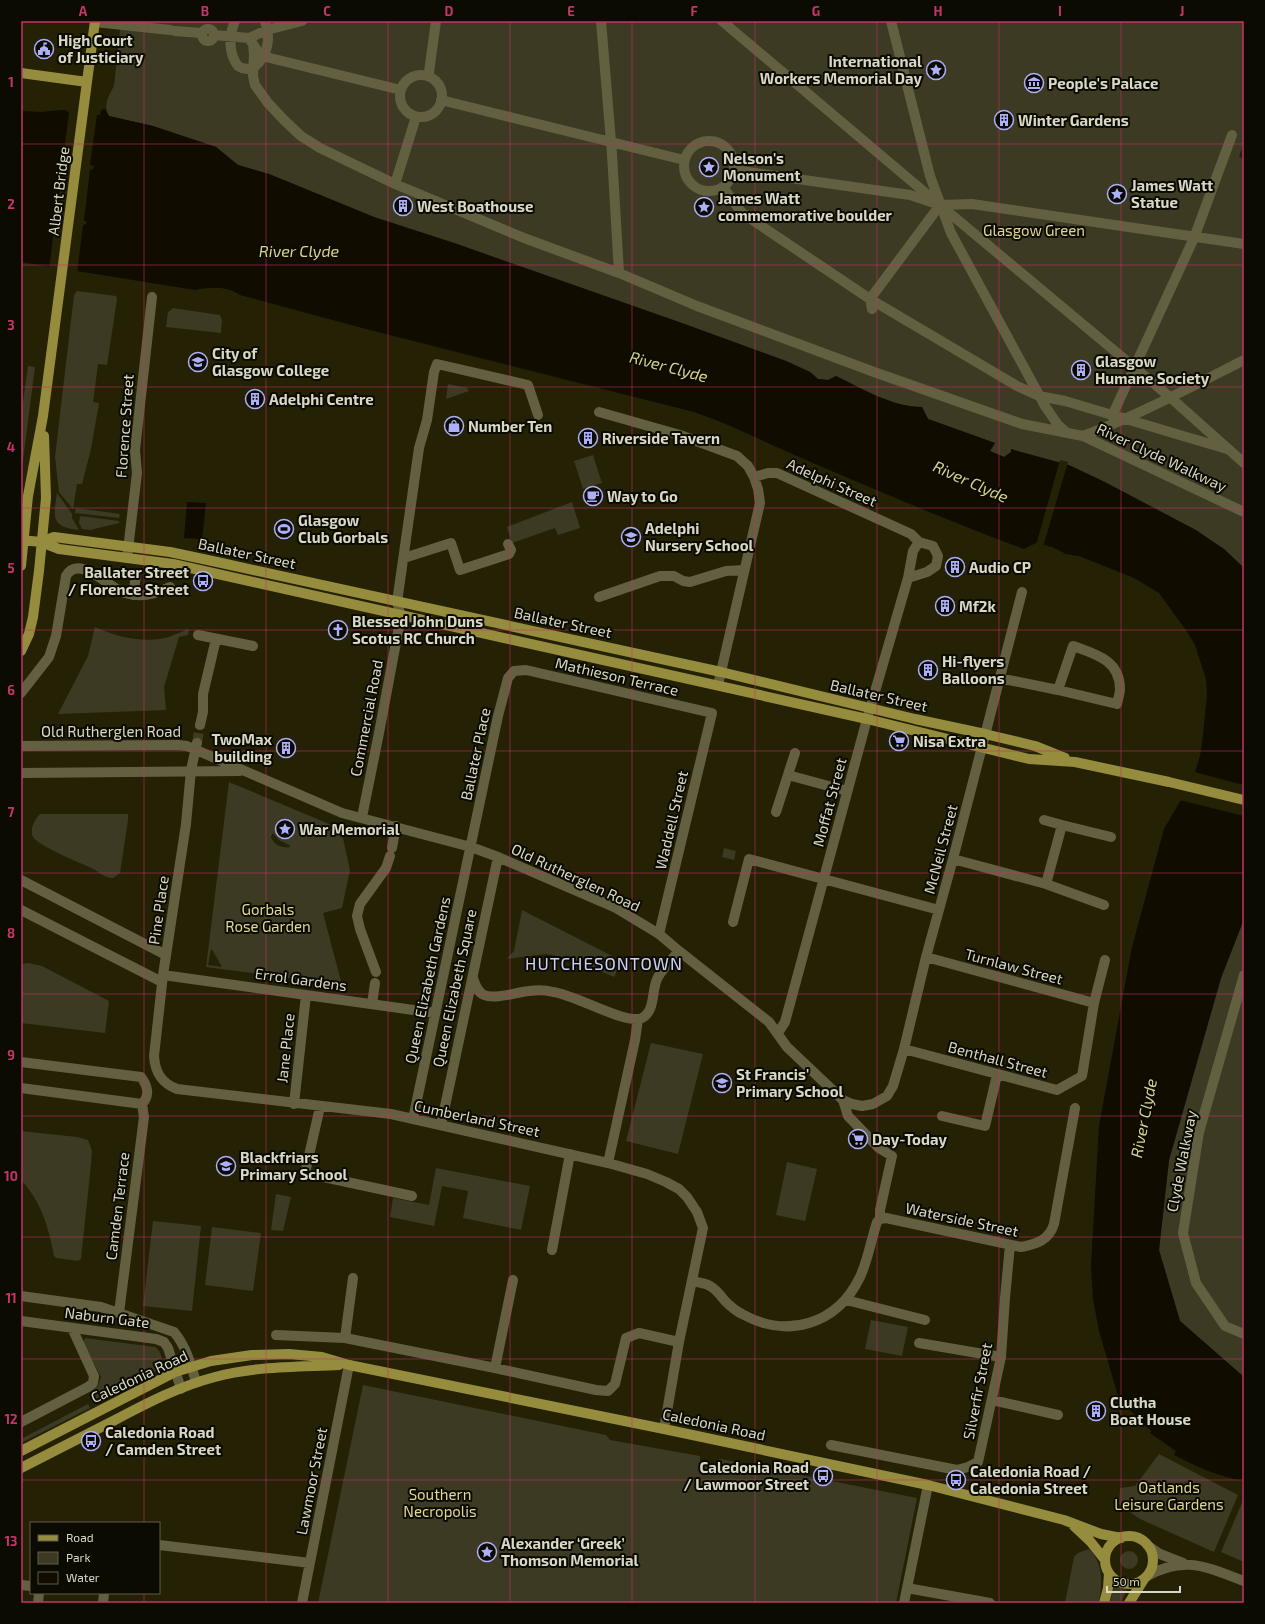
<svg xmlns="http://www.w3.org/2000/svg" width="1265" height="1624" font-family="'Exo 2',sans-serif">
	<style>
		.green { fill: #3d3a24; fill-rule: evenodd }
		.water { fill: #100c00 }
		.pier { fill: #252105 }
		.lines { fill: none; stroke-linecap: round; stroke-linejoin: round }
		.street-tunnel { stroke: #403c22; stroke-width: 10; stroke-dasharray: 10 5; stroke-linecap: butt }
		.street { stroke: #636042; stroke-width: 10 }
		.primary { stroke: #958c3d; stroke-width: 10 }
		.grid { fill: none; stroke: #c5356b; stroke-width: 1; stroke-opacity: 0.55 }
		.labels { text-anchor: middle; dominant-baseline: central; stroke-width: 4; stroke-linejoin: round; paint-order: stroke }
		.poi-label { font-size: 15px; font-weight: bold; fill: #d9d8c7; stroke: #0c0b02; text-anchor: start }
		.street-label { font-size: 15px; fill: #d9d8c7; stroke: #0c0b02 }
		.park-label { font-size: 15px; fill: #e0d893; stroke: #0c0b02 }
		.water-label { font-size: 16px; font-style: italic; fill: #d9d18d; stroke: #0c0b02 }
		.quarter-label { font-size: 17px; letter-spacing: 1px; fill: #ced0fc; stroke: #0c0b02 }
		.neatline { fill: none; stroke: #c5356b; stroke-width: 1.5 }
		.grid-label { font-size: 13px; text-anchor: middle; font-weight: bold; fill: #c5356b }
	</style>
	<rect width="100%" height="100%" fill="#252105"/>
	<path class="green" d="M121 21H1244V144L1239 156 1244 160V568L1224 549 1011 449V452L1004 457 990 451 995 443 928 419 922 407C892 407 863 389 836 376L828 380 818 379 810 372 786 361 679 322 454 243 374 217 269 174 238 165 216 147 153 126 109 116C103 105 108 97 114 86Z
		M77 291 116 296 117 299 107 365 98 364 93 402 99 403 91 449 82 484H77L73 509 59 492 55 457 74 295Z
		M173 308 220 315 222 320 221 333 166 327 168 312Z
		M28 366 35 367 21 476V416Z
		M448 384 467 388 469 391 446 399Z
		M593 455 602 483 583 489 574 461Z
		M57 493 72 514V518L79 530C51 527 53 518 57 493Z
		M572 502 580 528 558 535 555 528 512 543 507 527Z
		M76 508 120 514 119 518 75 513Z
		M80 516 119 521V523L90 530 82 529 79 523Z
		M95 627C114 636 138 642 159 639 169 638 180 632 189 629L188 635 179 637 164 687 166 710 58 714 88 656Z
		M229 782 341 829 350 870 342 908 323 913 342 985 206 967ZM273 833 279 840 289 845 290 847C281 848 274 845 271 837ZM211 949 213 951 222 967 208 965Z
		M40 814H128V820L120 873 113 878C104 878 99 871 91 868 79 862 40 847 33 837 29 830 35 819 40 814Z
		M724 848 736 851 734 860 722 857Z
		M522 910 622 961 614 977 572 959 546 954 507 959 514 951Z
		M1244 919V1377L1180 1321 1159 1250 1169 1160 1221 978Z
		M28 963 42 966 109 1001 105 1033 21 1023V980L23 964Z
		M651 1043 703 1054 678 1154 626 1141Z
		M21 1131 77 1137 88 1140 92 1151 91 1164 81 1259 78 1261 56 1258 54 1256C49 1228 41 1201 21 1180Z
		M787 1162 817 1169 805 1221 776 1215Z
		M436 1168 530 1186 521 1230 463 1218 468 1191 442 1186 434 1226 390 1217 393 1198 429 1205Z
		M276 1194 291 1197 283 1231 271 1230Z
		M153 1221 201 1226 192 1311 143 1306Z
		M212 1227 261 1233 253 1291 205 1285Z
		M871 1320 908 1327 902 1356 865 1349Z
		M85 1338 155 1347C163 1353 163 1362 159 1370L96 1402 90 1391 98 1386 101 1377 83 1342Z
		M363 1385 606 1435 610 1440 700 1456V1461L718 1466 719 1459H721L917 1498 896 1603H318Z
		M88 1404 90 1408 21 1443V1439Z
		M1159 1454 1238 1495 1214 1552 1140 1519 1119 1504 1120 1488 1135 1486Z
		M1244 1498V1562L1221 1552Z
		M1089 1549C1104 1564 1102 1583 1099 1603H1065L1074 1557 1078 1553Z
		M1120 1560a9 9 0 1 1 18 0a9 9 0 1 1-18 0Z
		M1114 1586 1127 1590 1121 1603H1110Z"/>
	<path class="water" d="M105 109 109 116 153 126 216 147 238 165 269 174 374 217 454 243 679 322 786 361 810 372 818 379 828 380 836 376C863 389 892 407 922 407L928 419 995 443 990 451 1004 457 1011 452V449L1069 465 1103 481 1196 530 1224 549 1244 568V919L1221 978 1169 1160 1159 1250 1180 1321 1244 1377V1481C1217 1476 1198 1467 1174 1455L1176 1451 1150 1433 1151 1431 1123 1403 1118 1396 1099 1331 1093 1299 1091 1266 1099 1126 1132 947 1164 829 1193 779 1200 756 1203 735 1207 695 1206 679 1195 645 1188 633 1159 593 1134 578 1079 556 1066 554 1052 547 1036 543 1024 549C948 521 874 489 799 457 764 442 730 424 694 412L366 329 240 295C226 286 211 287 195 290L21 262V111L41 112 62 110 100 115 101 110Z
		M187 502 206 503 202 539 184 538Z"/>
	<path class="pier" d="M67 109 98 113 99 110H101L100 115H97L90 165 94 166 93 169 90 170 84 220 87 222 86 224 83 225 77 273 49 269 55 222 53 220V218L56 216 63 167 60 165V163L63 161 69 112 66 111Z
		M1060 460 1068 462 1043 547 1036 545Z
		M1194 772 1244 785V816L1179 800Z"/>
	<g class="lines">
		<path class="street-tunnel" d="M197 743 200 725"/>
		<path class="street" d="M235 21C229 35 228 53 238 66 255 77 267 54 268 40 268 34 267 27 265 21
			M601 21 612 154 619 273
			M722 21 916 185 1171 398 1244 463
			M891 21 930 176 951 233 1045 406 1058 425 1066 432
			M95 22 170 30
			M202 35a6 6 0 1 1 12 0a6 6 0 1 1-12 0Z
			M175 31 202 33
			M214 35 249 38 267 30 302 21
			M249 38 258 52 270 58 401 90
			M253 44 254 54 253 76 255 85 268 103 284 120 301 136 320 148 395 184 524 238 619 273 697 306 874 372 1022 424 1083 436 1244 512
			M429 72 436 21
			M400 96a21 21 0 1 1 42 0a21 21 0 1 1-42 0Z
			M441 100 684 160
			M684 166a25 25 0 1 1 50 0a25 25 0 1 1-50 0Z
			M734 170 910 195 940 205 972 204 1244 244
			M395 184 415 120
			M723 187 742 213 870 299 1017 386 1039 396 1065 401 1227 449
			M872 309 870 299 940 205
			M599 412 680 435 737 456 748 466 754 477 768 473H777L911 534 919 542
			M1112 416 1194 238 1232 135
			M1083 436C1139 415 1191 387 1244 360
			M127 558 137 473 135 450 152 297
			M404 558 451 543 460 570 509 554 511 550 508 544
			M133 595 136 576
			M599 597 660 576H674L683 581 690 582 726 571 744 570
			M198 635 253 646
			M999 678 1058 690 1073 646C1095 654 1120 660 1120 689 1120 693 1118 699 1117 704L1058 690
			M718 685 760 503 758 489 754 477
			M21 693 49 657 56 636 66 576C79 553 110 589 125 593 141 598 156 594 170 587
			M200 725 203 712V694L216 639
			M197 743 191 770 186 824 163 975 154 1056C155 1072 161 1083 177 1089L391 1114 608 1163 647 1174 666 1182 679 1189 687 1197 697 1212 703 1228 679 1342 664 1429
			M21 746 178 745 187 746 342 813 471 847 498 857 616 908 659 934 679 951 769 1022 787 1047 843 1100 852 1104 862 1106 873 1104 887 1096 893 1086 904 1049 926 957 953 859 1022 592
			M21 773 240 771
			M788 775 847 791
			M776 812 795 753
			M362 817 379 733 401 616 397 602 419 448 427 420 434 372 437 364 528 385 538 415
			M1044 820 1062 825
			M392 848 396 826
			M953 859 1046 884 1104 905
			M21 880 166 955
			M1046 884 1062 825 1111 837
			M21 910 162 982
			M733 922 749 859 939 910
			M926 957 1094 1003
			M376 972 360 929 357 916 360 904 386 868 390 856
			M163 975 435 1013
			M1244 975 1199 1132 1183 1233 1196 1283 1225 1326 1244 1334
			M473 978C475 984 477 992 484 995 495 1000 517 992 529 991 537 990 545 990 553 992 574 994 625 1025 642 1018 656 1011 651 989 658 977 663 968 672 959 679 951
			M372 1004 375 983
			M778 1033 785 1022 867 719 908 578 913 551 919 542 933 546 938 556 936 566 927 572 908 578
			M904 1049 1057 1090 1082 1076 1094 1003 1105 960
			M21 1062 141 1077C148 1086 150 1096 142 1104
			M21 1088 142 1104
			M294 1104 306 995
			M320 1107 305 1173 412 1196
			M942 1116 985 1126 997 1075
			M413 1119 498 716 508 678 514 671 526 670 712 713 659 934
			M441 1125 498 857
			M608 1163 635 1040 638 1019
			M880 1219 886 1218 1021 1247C1037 1244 1049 1240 1054 1224L1075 1108
			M552 1250 570 1154
			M693 1281C699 1283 705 1283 710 1286 717 1290 721 1296 725 1301 730 1306 736 1311 742 1314 787 1339 837 1325 860 1277 868 1260 871 1240 877 1222L880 1219V1210L892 1156 879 1148 848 1116 843 1100
			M21 1296 101 1307 174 1332C186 1346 191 1365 196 1382
			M846 1300 925 1320
			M119 1313 144 1117 142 1104
			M21 1321 156 1339 164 1342 168 1348 181 1389
			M276 1335 345 1338 495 1368 596 1390 608 1391 615 1384 626 1338 639 1333 679 1342
			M345 1338 353 1278
			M919 1343 1001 1357
			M495 1368 513 1280
			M992 1400 1058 1415
			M21 1422 88 1387 93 1383 94 1376 72 1328
			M831 1445 957 1470 968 1467 978 1462 1001 1357 1005 1298 1010 1245
			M159 1545 310 1563
			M1147 1545 1160 1554 1183 1563
			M1147 1576C1185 1555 1206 1567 1244 1581
			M21 1585 31 1586
			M907 1588 990 1603
			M38 1603 39 1593
			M103 1603 104 1593
			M302 1603 349 1365
			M904 1603 928 1485"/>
		<path class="primary" d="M21 73 87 82
			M21 540 41 542 59 549 173 564 867 719 1029 759 1075 762 1169 782 1244 800
			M41 542 54 537 170 552 217 562 721 672 915 719 985 734 1035 746 1065 758
			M21 566 28 496 43 416 95 21
			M21 651 29 634 33 617 39 571 46 498 44 436
			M21 1451 175 1372 211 1361 252 1355 289 1354 322 1357 349 1365 664 1429 928 1485 1064 1520 1101 1534 1121 1538
			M21 1468C52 1452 84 1436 115 1420 147 1403 180 1386 215 1377 255 1366 298 1367 339 1365
			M1074 1526 1090 1541 1105 1560
			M1105 1560a24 24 0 1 1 48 0a24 24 0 1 1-48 0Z
			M1104 1603 1108 1588 1109 1573
			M1129 1603 1144 1579"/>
	</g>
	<path class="grid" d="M144 21V1523M266 21V1603M388 21V1603M510 21V1603M632 21V1603M755 21V1603M877 21V1603M999 21V1603M1121 21V1603M21 144H1244M21 265H1244M21 387H1244M21 508H1244M21 630H1244M21 751H1244M21 873H1244M21 994H1244M21 1116H1244M21 1237H1244M21 1359H1244M21 1480H1244M144 1593V1603"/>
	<defs>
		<g id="civic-ring" transform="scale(1)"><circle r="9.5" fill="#0c0b02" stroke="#adaffb" stroke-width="1.5"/><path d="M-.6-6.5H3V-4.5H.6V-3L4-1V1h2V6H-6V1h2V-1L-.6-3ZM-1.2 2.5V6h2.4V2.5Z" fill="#adaffb"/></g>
		<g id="sight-ring" transform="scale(1)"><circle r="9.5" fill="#0c0b02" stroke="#adaffb" stroke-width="1.5"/><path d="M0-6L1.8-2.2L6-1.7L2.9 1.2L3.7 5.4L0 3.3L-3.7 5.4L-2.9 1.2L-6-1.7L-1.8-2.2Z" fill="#adaffb"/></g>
		<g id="museum-ring" transform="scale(1)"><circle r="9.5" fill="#0c0b02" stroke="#adaffb" stroke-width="1.5"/><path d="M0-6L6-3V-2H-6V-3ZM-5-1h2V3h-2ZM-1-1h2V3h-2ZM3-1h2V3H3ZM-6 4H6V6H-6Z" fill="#adaffb"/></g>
		<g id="building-ring" transform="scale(1)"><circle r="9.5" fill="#0c0b02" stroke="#adaffb" stroke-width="1.5"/><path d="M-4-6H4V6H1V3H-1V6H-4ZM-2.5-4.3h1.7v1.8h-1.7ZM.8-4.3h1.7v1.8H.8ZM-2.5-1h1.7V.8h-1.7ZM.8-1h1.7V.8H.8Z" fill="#adaffb"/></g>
		<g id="university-ring" transform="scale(1)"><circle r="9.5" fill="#0c0b02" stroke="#adaffb" stroke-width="1.5"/><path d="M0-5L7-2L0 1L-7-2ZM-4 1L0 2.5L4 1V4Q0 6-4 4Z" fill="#adaffb"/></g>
		<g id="shop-ring" transform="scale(1)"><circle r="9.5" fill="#0c0b02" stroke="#adaffb" stroke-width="1.5"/><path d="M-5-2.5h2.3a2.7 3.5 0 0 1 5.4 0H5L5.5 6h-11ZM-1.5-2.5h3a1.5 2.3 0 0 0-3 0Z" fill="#adaffb"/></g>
		<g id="cafe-ring" transform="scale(1)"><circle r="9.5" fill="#0c0b02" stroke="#adaffb" stroke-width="1.5"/><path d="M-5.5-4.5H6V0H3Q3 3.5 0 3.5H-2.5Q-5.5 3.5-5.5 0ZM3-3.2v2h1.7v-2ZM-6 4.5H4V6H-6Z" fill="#adaffb"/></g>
		<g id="stadium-ring" transform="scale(1)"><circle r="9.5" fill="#0c0b02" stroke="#adaffb" stroke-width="1.5"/><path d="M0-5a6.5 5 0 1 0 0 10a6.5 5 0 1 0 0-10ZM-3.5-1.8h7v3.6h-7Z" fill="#adaffb"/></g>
		<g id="school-ring" transform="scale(1)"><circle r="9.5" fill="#0c0b02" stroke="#adaffb" stroke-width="1.5"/><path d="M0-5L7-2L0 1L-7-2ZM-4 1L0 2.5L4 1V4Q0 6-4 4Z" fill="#adaffb"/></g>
		<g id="bus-ring" transform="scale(1)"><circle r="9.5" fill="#0c0b02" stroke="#adaffb" stroke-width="1.5"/><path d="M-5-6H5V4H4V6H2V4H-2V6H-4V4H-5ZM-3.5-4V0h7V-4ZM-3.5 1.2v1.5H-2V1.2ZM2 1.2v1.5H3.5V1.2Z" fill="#adaffb"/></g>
		<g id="church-ring" transform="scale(1)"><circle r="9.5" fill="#0c0b02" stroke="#adaffb" stroke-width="1.5"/><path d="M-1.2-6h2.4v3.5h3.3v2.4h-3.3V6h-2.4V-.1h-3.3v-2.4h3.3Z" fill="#adaffb"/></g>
		<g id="supermarket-ring" transform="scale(1)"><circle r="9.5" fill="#0c0b02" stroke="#adaffb" stroke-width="1.5"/><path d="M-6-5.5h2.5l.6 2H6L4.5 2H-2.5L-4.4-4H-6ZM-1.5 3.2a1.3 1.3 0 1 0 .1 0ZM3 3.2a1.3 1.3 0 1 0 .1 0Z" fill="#adaffb"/></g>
	</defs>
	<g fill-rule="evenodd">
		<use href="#civic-ring" x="44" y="49"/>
		<use href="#sight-ring" x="936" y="70"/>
		<use href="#museum-ring" x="1034" y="83"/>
		<use href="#building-ring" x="1004" y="120"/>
		<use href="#sight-ring" x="709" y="167"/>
		<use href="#sight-ring" x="1117" y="194"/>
		<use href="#building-ring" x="403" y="206"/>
		<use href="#sight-ring" x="704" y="207"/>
		<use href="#university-ring" x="198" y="362"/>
		<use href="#building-ring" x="1081" y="370"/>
		<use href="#building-ring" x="255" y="399"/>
		<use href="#shop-ring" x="454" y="426"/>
		<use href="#building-ring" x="588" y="438"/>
		<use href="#cafe-ring" x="593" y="496"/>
		<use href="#stadium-ring" x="284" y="529"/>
		<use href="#school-ring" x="631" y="537"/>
		<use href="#building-ring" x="955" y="567"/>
		<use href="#bus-ring" x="203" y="581"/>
		<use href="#building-ring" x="945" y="606"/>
		<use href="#church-ring" x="338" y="630"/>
		<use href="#building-ring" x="928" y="670"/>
		<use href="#supermarket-ring" x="899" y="741"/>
		<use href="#building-ring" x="286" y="748"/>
		<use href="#sight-ring" x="285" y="829"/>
		<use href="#school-ring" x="722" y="1083"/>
		<use href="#supermarket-ring" x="858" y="1139"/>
		<use href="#school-ring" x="226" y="1166"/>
		<use href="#building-ring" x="1096" y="1411"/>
		<use href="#bus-ring" x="91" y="1441"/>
		<use href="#bus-ring" x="823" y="1476"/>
		<use href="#bus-ring" x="956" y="1480"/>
		<use href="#sight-ring" x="487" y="1552"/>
	</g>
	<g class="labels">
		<g class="poi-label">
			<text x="58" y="40">High Court<tspan x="58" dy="17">of Justiciary</tspan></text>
			<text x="922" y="61" text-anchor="end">International<tspan x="922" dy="17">Workers Memorial Day</tspan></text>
			<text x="1048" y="83">People's Palace</text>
			<text x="1018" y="120">Winter Gardens</text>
			<text x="723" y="158">Nelson's<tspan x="723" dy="17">Monument</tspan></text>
			<text x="1131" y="185">James Watt<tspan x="1131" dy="17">Statue</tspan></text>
			<text x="718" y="198">James Watt<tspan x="718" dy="17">commemorative boulder</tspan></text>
			<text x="417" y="206">West Boathouse</text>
			<text x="212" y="353">City of<tspan x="212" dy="17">Glasgow College</tspan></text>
			<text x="1095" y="361">Glasgow<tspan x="1095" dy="17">Humane Society</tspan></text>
			<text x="269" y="399">Adelphi Centre</text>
			<text x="468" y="426">Number Ten</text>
			<text x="602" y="438">Riverside Tavern</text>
			<text x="607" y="496">Way to Go</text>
			<text x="298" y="520">Glasgow<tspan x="298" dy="17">Club Gorbals</tspan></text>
			<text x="645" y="528">Adelphi<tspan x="645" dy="17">Nursery School</tspan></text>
			<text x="969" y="567">Audio CP</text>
			<text x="189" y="572" text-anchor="end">Ballater Street<tspan x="189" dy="17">/ Florence Street</tspan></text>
			<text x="959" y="606">Mf2k</text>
			<text x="352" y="621">Blessed John Duns<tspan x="352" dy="17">Scotus RC Church</tspan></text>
			<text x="942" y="661">Hi-flyers<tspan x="942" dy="17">Balloons</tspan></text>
			<text x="272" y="739" text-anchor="end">TwoMax<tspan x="272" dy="17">building</tspan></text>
			<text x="913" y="741">Nisa Extra</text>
			<text x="299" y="829">War Memorial</text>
			<text x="736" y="1074">St Francis'<tspan x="736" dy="17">Primary School</tspan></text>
			<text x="872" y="1139">Day-Today</text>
			<text x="240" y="1157">Blackfriars<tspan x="240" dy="17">Primary School</tspan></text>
			<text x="1110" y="1402">Clutha<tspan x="1110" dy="17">Boat House</tspan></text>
			<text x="105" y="1432">Caledonia Road<tspan x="105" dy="17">/ Camden Street</tspan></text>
			<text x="809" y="1467" text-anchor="end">Caledonia Road<tspan x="809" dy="17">/ Lawmoor Street</tspan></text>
			<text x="970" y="1471">Caledonia Road /<tspan x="970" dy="17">Caledonia Street</tspan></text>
			<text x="501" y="1543">Alexander ‘Greek’<tspan x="501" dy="17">Thomson Memorial</tspan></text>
		</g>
		<g class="street-label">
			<text transform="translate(58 191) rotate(-83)">Albert Bridge</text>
			<text transform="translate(124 426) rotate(-86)">Florence Street</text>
			<text transform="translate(1162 457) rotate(25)">River Clyde Walkway</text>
			<text transform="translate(832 482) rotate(24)">Adelphi Street</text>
			<text transform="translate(247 553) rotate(12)">Ballater Street</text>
			<text transform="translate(563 622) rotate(12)">Ballater Street</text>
			<text transform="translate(617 676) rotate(13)">Mathieson Terrace</text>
			<text transform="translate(879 695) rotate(13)">Ballater Street</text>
			<text transform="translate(366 718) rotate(-79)">Commercial Road</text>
			<text x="111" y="731">Old Rutherglen Road</text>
			<text transform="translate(475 754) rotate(-78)">Ballater Place</text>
			<text transform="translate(829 802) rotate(-75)">Moffat Street</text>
			<text transform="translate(671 820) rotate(-77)">Waddell Street</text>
			<text transform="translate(940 849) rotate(-75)">McNeil Street</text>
			<text transform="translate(576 877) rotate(25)">Old Rutherglen Road</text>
			<text transform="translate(158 910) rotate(-82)">Pine Place</text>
			<text transform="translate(1014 966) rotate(15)">Turnlaw Street</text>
			<text transform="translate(301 979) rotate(8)">Errol Gardens</text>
			<text transform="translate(427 980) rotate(-78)">Queen Elizabeth Gardens</text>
			<text transform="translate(454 988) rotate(-78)">Queen Elizabeth Square</text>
			<text transform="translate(285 1048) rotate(-84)">Jane Place</text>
			<text transform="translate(998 1059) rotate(15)">Benthall Street</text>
			<text transform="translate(477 1118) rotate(12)">Cumberland Street</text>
			<text transform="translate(1181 1161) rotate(-79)">Clyde Walkway</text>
			<text transform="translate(117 1206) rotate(-83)">Camden Terrace</text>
			<text transform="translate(962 1219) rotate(12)">Waterside Street</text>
			<text transform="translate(107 1317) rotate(7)">Naburn Gate</text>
			<text transform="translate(139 1376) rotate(-25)">Caledonia Road</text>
			<text transform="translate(977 1391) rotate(-79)">Silverfir Street</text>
			<text transform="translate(714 1424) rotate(12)">Caledonia Road</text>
			<text transform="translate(311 1481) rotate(-79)">Lawmoor Street</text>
		</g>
		<g class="park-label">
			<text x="1034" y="230">Glasgow Green</text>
			<text x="268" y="909">Gorbals<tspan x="268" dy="17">Rose Garden</tspan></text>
			<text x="1169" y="1487">Oatlands<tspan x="1169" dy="17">Leisure Gardens</tspan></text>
			<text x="440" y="1494">Southern<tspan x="440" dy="17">Necropolis</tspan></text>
		</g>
		<g class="water-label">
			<text x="299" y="250">River Clyde</text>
			<text transform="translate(669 366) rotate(15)">River Clyde</text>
			<text transform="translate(971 481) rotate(24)">River Clyde</text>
			<text transform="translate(1143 1118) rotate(-79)">River Clyde</text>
		</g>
		<g class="quarter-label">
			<text x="604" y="963">HUTCHESONTOWN</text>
		</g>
	</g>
	<rect width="1265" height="1624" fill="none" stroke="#0c0b02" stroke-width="44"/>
	<rect x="30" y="1522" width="130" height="72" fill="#0c0b02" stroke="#5e5d51"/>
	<rect x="38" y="1535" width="20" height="6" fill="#958c3d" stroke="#5e5d51"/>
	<text x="66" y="1542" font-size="12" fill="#d9d8c7">Road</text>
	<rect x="38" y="1552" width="20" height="12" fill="#3d3a24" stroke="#5e5d51"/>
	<text x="66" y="1562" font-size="12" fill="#d9d8c7">Park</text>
	<rect x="38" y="1572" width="20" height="12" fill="#100c00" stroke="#5e5d51"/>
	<text x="66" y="1582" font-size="12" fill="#d9d8c7">Water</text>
	<path d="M1107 1586v6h73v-6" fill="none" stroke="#d9d8c7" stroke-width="2"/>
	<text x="1113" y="1586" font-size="12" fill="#d9d8c7" stroke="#0c0b02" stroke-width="3" paint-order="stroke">50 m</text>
	<rect x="22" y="22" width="1221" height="1580" class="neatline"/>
	<g class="grid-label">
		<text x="83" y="16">A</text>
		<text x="205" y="16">B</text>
		<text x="327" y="16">C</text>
		<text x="449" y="16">D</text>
		<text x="571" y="16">E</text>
		<text x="694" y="16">F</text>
		<text x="816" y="16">G</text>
		<text x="938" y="16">H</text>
		<text x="1060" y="16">I</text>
		<text x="1182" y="16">J</text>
		<text x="11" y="87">1</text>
		<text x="11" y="209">2</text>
		<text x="11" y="330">3</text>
		<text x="11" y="452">4</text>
		<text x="11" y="573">5</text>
		<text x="11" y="695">6</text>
		<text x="11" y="817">7</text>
		<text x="11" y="938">8</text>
		<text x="11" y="1060">9</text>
		<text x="11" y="1181">10</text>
		<text x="11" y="1303">11</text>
		<text x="11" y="1424">12</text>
		<text x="11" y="1546">13</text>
	</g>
</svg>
